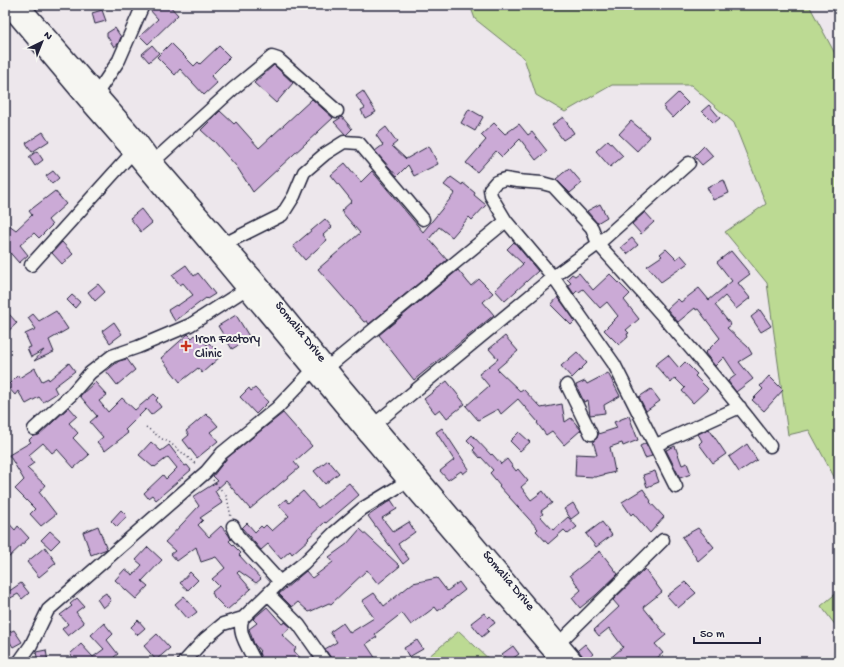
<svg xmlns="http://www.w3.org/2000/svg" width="844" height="667" font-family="'Gochi Hand',sans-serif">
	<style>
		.green { fill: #bcda93; stroke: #6f7e67 }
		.building { fill: #cbaad6; stroke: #22223b }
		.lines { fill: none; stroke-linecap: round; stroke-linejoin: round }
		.minor-casing { stroke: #22223b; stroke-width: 15 }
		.major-casing { stroke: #22223b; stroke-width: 18 }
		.path { stroke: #22223b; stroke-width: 1.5; stroke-dasharray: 1 3; stroke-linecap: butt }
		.minor { stroke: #f6f6f2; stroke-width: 12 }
		.major { stroke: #f6f6f2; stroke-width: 15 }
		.poi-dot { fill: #c8321e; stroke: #f6f6f2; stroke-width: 1.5 }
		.labels { text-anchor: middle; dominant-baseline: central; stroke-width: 4; stroke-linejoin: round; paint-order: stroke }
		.street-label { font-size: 13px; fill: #22223b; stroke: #f6f6f2 }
		.poi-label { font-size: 13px; fill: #22223b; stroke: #f6f6f2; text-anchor: start }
	</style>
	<rect width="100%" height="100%" fill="#ede7ec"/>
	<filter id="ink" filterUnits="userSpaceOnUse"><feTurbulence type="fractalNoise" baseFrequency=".025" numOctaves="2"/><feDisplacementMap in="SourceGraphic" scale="8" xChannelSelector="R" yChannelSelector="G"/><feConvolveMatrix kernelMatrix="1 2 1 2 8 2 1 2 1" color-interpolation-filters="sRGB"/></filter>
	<g filter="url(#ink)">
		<path class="green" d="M470 5H811L810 7 839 61V486L809 430 788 435 767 283 725 232 766 204 734 123 691 85H612L565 112 536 95 524 58 475 19Z
			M839 591V630L821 606Z
			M459 631 492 662H422Z"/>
		<path class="building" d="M150 5H169L178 15 148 44 140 36 158 19 149 9Z
			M102 10 106 21 95 24 92 13Z
			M115 28 121 37 118 44 114 47 107 36V33Z
			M171 43 194 66 198 62 200 64 219 46 230 57 211 76 217 83 204 95 180 69 175 75 157 57Z
			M152 45 159 53 149 62 142 54Z
			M274 65 293 83 276 103 254 83Z
			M363 91 376 112 365 118 361 110 365 108 356 96Z
			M678 93 688 103 673 118 663 107Z
			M312 99 333 118 253 192 237 167 214 141H213L201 130 220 111 234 124 236 122 259 148Z
			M709 105 720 118 714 123 702 111Z
			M469 109 483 117 475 131 461 123Z
			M342 117 352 129 346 135 334 122Z
			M563 117 574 133 563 140 552 125Z
			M631 121 650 137 637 151 619 134Z
			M494 123 505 134 519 124 528 135 532 132 547 151 536 160 520 139 502 157 496 151 477 172 466 163 486 140 481 135Z
			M386 127 397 142 392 146 406 159 429 146 438 164 414 176 408 165 397 176 375 151 383 145 376 135Z
			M43 132 49 141 32 152 26 143Z
			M608 140 623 156 610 167 596 151Z
			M704 146 713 156 702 165 694 156Z
			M37 151 43 160 35 166 29 157Z
			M345 163 361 182 372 171 423 232 455 193 444 185 451 177 462 185 463 183 475 193 474 195 486 205 472 220 469 217 452 237 439 227 429 239 447 260 369 324 367 321 364 322 318 269 360 233 341 211 352 201 331 175Z
			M569 168 582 183 570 193 556 179Z
			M53 171 59 178 52 184 46 176Z
			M724 180 729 193 713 200 707 187Z
			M55 191 66 204 48 220 52 225 39 238 34 233 20 245 28 255 19 263 5 247V222L16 230 32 215 29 211Z
			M600 204 607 217 597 223 587 211Z
			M141 209 152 223 141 232 130 218Z
			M645 212 654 222 641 234 632 224Z
			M325 219 332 227 323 235 327 240 305 260 293 246Z
			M632 238 638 245 627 254 621 247Z
			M62 242 73 254 62 264 52 253Z
			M514 242 538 271 505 301 495 290 523 264 507 249Z
			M666 249 676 259 681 255 688 263 661 282 647 266 662 256 660 254Z
			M731 251 750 274 738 283 750 298 736 309 725 296 715 305 731 325 727 328 748 347 752 354 739 362 753 379 736 392 728 381 736 375 724 357 715 366 705 353 720 338 698 309 696 310 695 308 678 322 667 309 678 299 681 302 699 288 709 300 732 281 717 262Z
			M186 265 194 276 198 273 215 294 207 299 206 298 175 321 168 310 176 305 177 306 193 295 183 283 180 285 172 275Z
			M458 270 471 286 479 279 493 293 483 302 494 315 414 380 379 335Z
			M579 273 593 290 610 274 630 294 624 300 639 319 626 330 629 333 627 334 628 337 619 345 604 330 618 316 607 302 600 308 583 289 579 292 577 291 574 294 568 285 571 283 567 279 572 274 575 276Z
			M98 284 105 292 95 301 88 292Z
			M72 295 80 302 75 308 67 300Z
			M558 297 575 321 571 325 551 305Z
			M760 310 771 326 761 332 751 317Z
			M56 311 68 329 49 340 54 352 34 361 44 350 31 357 27 348 31 347 25 334 36 329 28 318 33 314 39 321Z
			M9 314 17 323 5 334V318Z
			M236 315 250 338 232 349 218 326Z
			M114 322 122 334 110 343 102 331Z
			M188 334 192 338 196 334 207 345 209 343 221 356 202 373 198 368 180 382 161 358Z
			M505 336 518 351 497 369 520 391 523 389 541 408 562 404 565 422 571 418 581 430 564 445 552 431 546 435 537 423 538 422 518 399 501 414 498 409 478 420 466 406 489 386 479 374 498 359 489 349Z
			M577 352 587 363 572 378 561 366Z
			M668 355 679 368 685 362 697 374 695 376 708 389 693 403 682 391 685 388 675 378 671 383 655 365Z
			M127 359 135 370 117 385 106 371 119 361Z
			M69 363 75 371 54 387 57 393 43 402 39 397 26 404 18 391 15 395 7 386 18 375 19 378 35 368 42 381 48 378 49 380Z
			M608 373 620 396 604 405 605 413 590 415 588 400 584 402 576 385 585 381 587 384Z
			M769 376 783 390 764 411 752 400 763 389 760 386Z
			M447 381 465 404 447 418 440 409 435 413 424 399Z
			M95 382 107 395 99 401 108 412 122 398 135 410 154 394 158 398 156 400 161 407 151 415 146 409 125 430 128 433 105 451 97 442 103 437 90 422 97 416 80 396Z
			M249 388 251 391 255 388 268 402 256 414 240 397Z
			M651 389 660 401 646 411 639 397Z
			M69 407 77 416 69 423 78 433 73 438 89 455 74 468 57 449 52 453 43 443 29 455 34 463 27 468 45 485 39 492 56 514 41 526 30 514 35 509 15 489 24 480 9 455 31 442 29 440 33 436 39 435Z
			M283 413 312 446 294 462 299 468 250 509 226 481 215 491 222 503 200 518 203 520 198 525 209 537 221 526 228 534 231 539 229 541 241 553 239 555 261 579 256 583 239 571 237 573 251 589 227 610 214 597 212 592 219 586 212 579 225 568 216 557 201 562 196 547 177 561 171 554 175 551 165 542 199 506 193 497 218 481 213 476 227 458Z
			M206 414 209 417H210L218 426 210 432 218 441 197 458 183 440 189 435 186 431Z
			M629 416 638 440 623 446 622 443 610 447 615 472 595 477 575 476 576 454 597 455 593 441 597 438 598 434 617 428 614 422Z
			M442 428 469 469 463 474 461 471 448 480 440 471 454 460 436 432Z
			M709 429 726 454 713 463 699 444 702 441 698 434Z
			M519 432 530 442 520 451 510 441Z
			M472 435 491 455 492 454 501 464 507 459 516 471 518 469 528 481 521 487 531 500 543 491 552 503 541 511 543 514 540 516 553 530 568 517 577 527 568 534 564 530 548 544 536 531 538 529 499 486 500 485 490 473 493 470 481 457 480 458 473 450 475 448 467 440Z
			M151 442 161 451 169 445 185 466 187 465 191 470 156 500 152 495 148 498 144 493 163 475 166 479 177 468 168 457 155 467 154 466 153 467 139 455Z
			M646 443 652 456 645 458 640 446Z
			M747 444 757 460 739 472 729 457Z
			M675 446 682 465 687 463 691 474 680 478 666 450Z
			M328 460 339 473 325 484 314 471Z
			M655 471 659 482 647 487 643 475Z
			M349 483 359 495 326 523 325 522 308 538 309 539 292 554 290 551 281 559 268 544 261 550 242 528 247 523 255 532 261 526 263 528 266 525 272 531 289 516 279 505 286 499 289 503 303 491 318 508Z
			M643 489 651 501 650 502 664 517 650 533 633 513 631 515 622 502Z
			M391 500 397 509 382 518 393 532 409 522 415 532 398 544 409 559 403 564 368 516Z
			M573 503 579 513 571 519 564 509Z
			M121 510 127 516 117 527 111 521Z
			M5 519 15 530 18 526 29 538 5 561Z
			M602 522 612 535 596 547 586 534Z
			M98 526 107 549 91 555 83 532Z
			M698 528 714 547 698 561 682 537Z
			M360 529 400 566 378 584 367 570 331 604 329 603 309 612 298 602 292 607 279 594 306 571 312 578 333 562 329 557 347 544Z
			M50 531 60 540 51 549 41 540Z
			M45 547 56 563 39 577 27 562Z
			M148 547 162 560 142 581 148 586 136 599 115 580 125 569 133 575 142 565 136 560Z
			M600 551 618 574 596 595 580 608 572 598 581 590 570 575Z
			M645 569 662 592 643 607 666 635 655 644 663 653 652 662H606L623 647 609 628 599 636 594 630 619 607 613 600Z
			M190 572 198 580 188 590 180 583Z
			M437 578 447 591 459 582 465 590 438 611 435 607 411 625 402 613 375 634 377 637 366 644 376 659 372 662H332L331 658 325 649 337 642 330 632 343 623 350 633 374 618 362 601 374 593 384 606 413 583Z
			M685 582 696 593 678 608 667 596Z
			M21 583 29 593 22 599 18 594 5 601V594Z
			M106 593 111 601 103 608 97 599Z
			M184 596 197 612 188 619 175 604Z
			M77 598 84 606 76 612 84 623 68 636 62 629 68 624 60 615 72 606 70 604Z
			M267 607 282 624 285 622 291 627 282 635 296 648 294 651 304 662H262L259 652 260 651 254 644 249 629 257 623 253 619Z
			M484 613 488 618 490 616 495 623 487 629 489 631 482 637 471 623Z
			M138 620 145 628 137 635 131 627Z
			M104 623 113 634 107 640 118 654 114 657 118 662H77L70 654 81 644 93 657 104 649 91 635Z
			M14 630 22 642 13 647 5 634Z
			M157 634 170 648 156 660 144 646Z
			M417 640 423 649 409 657 404 648Z
			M585 644 593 654 586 660 578 650Z
			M513 646 519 654 508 662 502 654Z
			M46 650 48 662H38L36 652Z"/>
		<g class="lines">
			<g class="minor-casing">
				<path id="minor" d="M97 93 119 60 143 5
					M154 161 233 89 272 57 278 59 337 111
					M226 243 282 215 294 196 304 172 325 154 344 142 359 143 423 219
					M31 265 132 153
					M328 367 506 221
					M567 385 591 434
					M376 423 553 277 598 244 689 163
					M34 429 71 395 90 373 112 356 138 347 190 325 246 289
					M656 445 740 407
					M676 487 614 364 553 277 506 221 491 196 490 189 496 182 505 179 517 181 542 183 553 186 592 228 598 244C658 309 716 376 770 446
					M233 526 237 535 280 582
					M268 594 299 625 325 662
					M560 642 663 540
					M19 662 31 645 48 610 206 472 222 453 277 408 318 365
					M184 662 205 639 223 624 243 618
					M255 662C249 648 236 632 243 618L280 582 304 563 334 533 362 509 406 482"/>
			</g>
			<g class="major-casing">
				<path id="major" d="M6 5 90 105 132 153 358 425 560 662
					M21 5 138 139 154 161 257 280 340 382 576 662"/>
			</g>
			<path class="path" d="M146 427 162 439 169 442 197 465
				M213 480 227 497 231 517"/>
			<use href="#minor" class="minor"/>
			<use href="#major" class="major"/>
		</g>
	</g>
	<path class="poi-dot" d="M184 340h4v4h4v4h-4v4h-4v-4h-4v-4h4z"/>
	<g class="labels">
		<g class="street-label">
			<text transform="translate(300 332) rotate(51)">Somalia Drive</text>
			<text transform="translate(508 581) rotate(50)">Somalia Drive</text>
		</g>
		<g class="poi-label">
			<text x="195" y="339">Iron Factory<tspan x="195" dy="15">Clinic</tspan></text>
		</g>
	</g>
	<rect width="844" height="667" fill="none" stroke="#f6f6f2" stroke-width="20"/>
	<rect x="10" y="10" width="824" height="647" fill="none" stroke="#22223b" stroke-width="1.5" filter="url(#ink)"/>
	<g transform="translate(42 42) rotate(43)" stroke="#f6f6f2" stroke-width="3" paint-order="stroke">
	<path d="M0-3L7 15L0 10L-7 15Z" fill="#22223b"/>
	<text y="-6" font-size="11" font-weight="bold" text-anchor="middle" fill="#22223b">N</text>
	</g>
	<path d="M694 637v6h66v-6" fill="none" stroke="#22223b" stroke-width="2"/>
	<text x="700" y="637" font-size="12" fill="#22223b" stroke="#f6f6f2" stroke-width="3" paint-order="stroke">50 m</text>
</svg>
